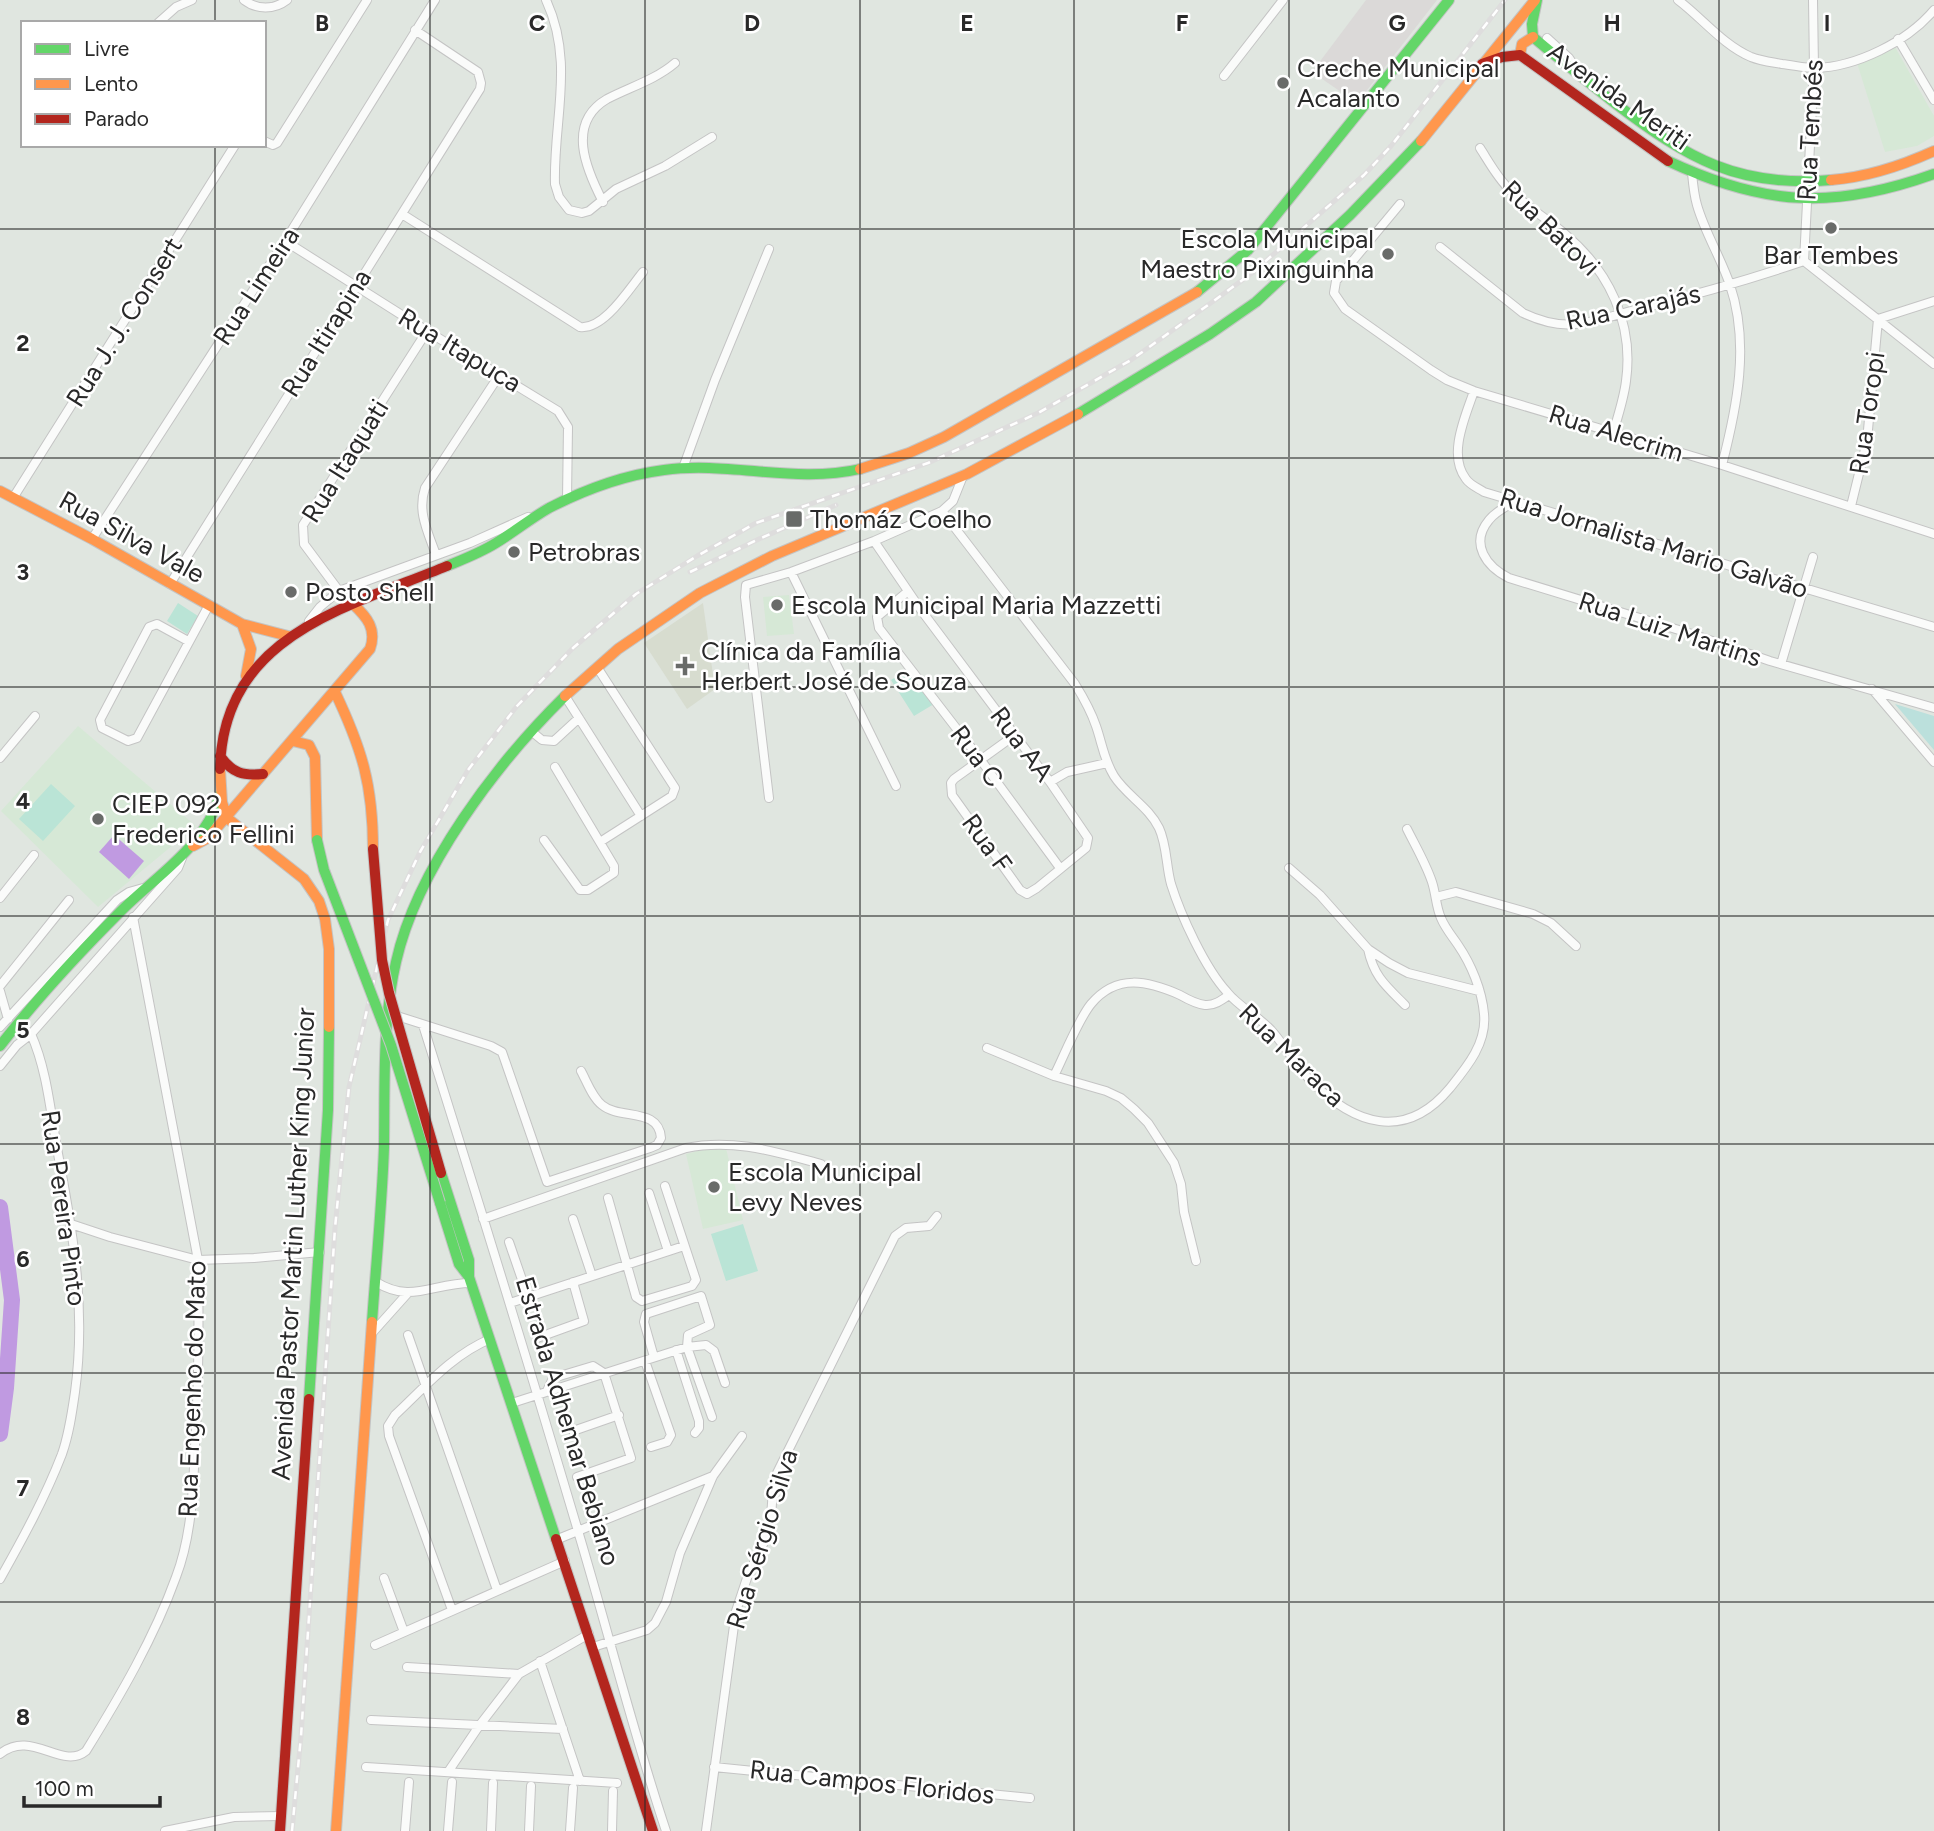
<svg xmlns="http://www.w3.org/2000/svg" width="1934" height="1831" font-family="Figtree,sans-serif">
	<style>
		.industrial { fill: #dbd9d8 }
		.education { fill: #d6e8d6 }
		.medical { fill: #d7dccf }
		.green { fill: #bbe0dc }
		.pitch { fill: #bae4d6 }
		.water { fill: #c09ae1 }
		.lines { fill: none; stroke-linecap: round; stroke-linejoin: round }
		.river { stroke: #c09ae1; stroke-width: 16 }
		.street-casing { stroke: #c4c4c4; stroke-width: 10 }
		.fast-casing { stroke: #c4c4c4; stroke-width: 12 }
		.slow-casing { stroke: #c4c4c4; stroke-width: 12 }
		.jam-casing { stroke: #c4c4c4; stroke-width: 12 }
		.street { stroke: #fafbfa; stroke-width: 8 }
		.fast { stroke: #63d668; stroke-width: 10 }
		.slow { stroke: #ff974d; stroke-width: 10 }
		.jam { stroke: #b3261e; stroke-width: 10 }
		.rail-casing { stroke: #dedddd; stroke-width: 5 }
		.rail { stroke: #fff; stroke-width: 2.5; stroke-dasharray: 8; stroke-linecap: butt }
		.fast-bridge-casing { stroke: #c4c4c4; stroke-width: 12; stroke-linecap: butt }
		.jam-bridge-casing { stroke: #c4c4c4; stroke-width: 12; stroke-linecap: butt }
		.fast-bridge { stroke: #63d668; stroke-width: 10 }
		.jam-bridge { stroke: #b3261e; stroke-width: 10 }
		.grid { fill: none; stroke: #292929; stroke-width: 2; stroke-opacity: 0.55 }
		.poi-dot { fill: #696b69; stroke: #fff; stroke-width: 2.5 }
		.labels { text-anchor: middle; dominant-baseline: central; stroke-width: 5; stroke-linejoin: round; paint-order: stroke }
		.poi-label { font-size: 26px; fill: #292929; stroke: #fff; text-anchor: start }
		.street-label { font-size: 26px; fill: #292929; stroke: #fff }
		.grid-label { font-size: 23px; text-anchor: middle; font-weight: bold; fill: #292929; stroke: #fff; stroke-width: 5; stroke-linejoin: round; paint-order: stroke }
	</style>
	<rect width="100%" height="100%" fill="#e0e6e0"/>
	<path class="industrial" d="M1366 0H1437L1357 103 1312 72Z"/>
	<path class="education" d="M1895 47 1934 116V136L1917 146 1885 152 1857 63Z
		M789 595 794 634 767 636 763 597Z
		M78 726 196 826 98 907 1 811Z
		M725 1144 743 1220 703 1229 686 1154Z"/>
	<path class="medical" d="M703 603 715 689 687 709 644 643Z"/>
	<path class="green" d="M1895 704 1934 716V750Z"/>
	<path class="pitch" d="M178 603 198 616 187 634 167 621Z
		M911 668 934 704 914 716 891 680Z
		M51 784 75 806 43 841 19 819Z
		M743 1224 758 1271 726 1281 711 1234Z"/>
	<path class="water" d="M114 835 144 861 129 879 99 852Z"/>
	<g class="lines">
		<path class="river" d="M0 1207 12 1300 6 1388 0 1434"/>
		<g class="street-casing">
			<path id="street" d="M244 0C257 10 274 10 287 0
				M546 0C575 62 553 121 555 184L559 197 569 210 582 213 589 211 616 189 665 166 712 137
				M1678 0C1702 18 1723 45 1751 57 1761 61 1771 62 1782 64 1793 65 1804 68 1815 68 1856 67 1907 42 1934 10
				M158 23 176 7 192 0
				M1547 38 1569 58 1579 73
				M1898 39 1934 100
				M1224 76 1283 0
				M264 141 273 145 277 143 367 0
				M1480 148C1489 162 1498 179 1511 191 1527 207 1547 219 1565 234 1609 271 1634 323 1626 381 1624 398 1618 416 1613 433
				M1692 173C1693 184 1694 195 1697 205 1705 233 1721 258 1730 285 1750 344 1737 407 1722 465
				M603 202C586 169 566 123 607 99 630 87 655 80 675 63
				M1400 204 1336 281 1334 293 1345 309 1431 370 1447 380 1474 391 1722 465 1934 534
				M402 214 580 327C604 330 629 289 643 272
				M285 241 427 331 558 411 568 427 567 499
				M1440 247 1523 313C1540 321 1557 326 1575 324 1598 322 1621 313 1643 308 1698 294 1751 279 1804 261
				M1804 261 1814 68 1813 0
				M1804 261 1934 364
				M1474 391C1466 415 1447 455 1466 479 1470 485 1478 488 1484 492L1934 627
				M683 468 715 380 769 249
				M963 476 953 501 942 511 1075 684C1083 697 1091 711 1096 726 1102 743 1104 760 1114 776 1126 795 1149 807 1159 828 1167 845 1166 866 1171 884 1181 916 1205 968 1227 992 1239 1007 1258 1016 1271 1030 1285 1046 1296 1065 1310 1080 1354 1125 1405 1142 1450 1088 1467 1067 1487 1043 1484 1014 1482 990 1471 964 1458 945 1452 936 1445 928 1441 918 1436 907 1436 894 1432 882 1426 864 1416 847 1407 829
				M13 498 235 145
				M1516 501C1507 506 1496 511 1489 520 1469 544 1487 567 1509 578L1692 634 1770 661 1934 708
				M1851 506 1867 441 1878 319 1934 301
				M92 539 285 241 435 0
				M874 541 921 610 1050 782 1088 838 1086 848 1037 888 1027 894 1020 890 952 795 951 783 954 779 1015 735
				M436 555C428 532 417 512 425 488L500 374
				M791 572 896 786
				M170 584 480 89 481 83 478 72 415 30
				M339 591 304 544 303 525 427 331
				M907 592 877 617 879 628 980 759 1060 868
				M309 621 320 607 339 591 470 543 528 517
				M188 641 157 624 149 627 100 720 102 728 128 741 137 738 209 605
				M1781 664 1813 557
				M597 667 675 788 672 796 600 842
				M1872 689 1934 762
				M565 696 641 816
				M531 731 542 740 554 741 579 718
				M0 758 35 716
				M1050 782 1067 772 1107 763
				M769 798 745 597 746 585 791 572 874 541 942 511
				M544 840 580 890H588L614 873V866L555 767
				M1289 868 1320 895 1368 949 1389 963 1408 973 1479 991
				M1436 897 1456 892 1533 914 1551 923 1576 946
				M0 898 34 855
				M1368 949C1374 977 1386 986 1405 1005
				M0 986 69 900
				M0 991 8 1019
				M394 1015 491 1046 502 1052 547 1182 650 1148 657 1145 661 1138C659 1107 620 1120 602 1105 592 1097 587 1082 581 1071
				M423 1025C476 1193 528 1362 578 1531 608 1631 633 1732 666 1831
				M0 1027 117 900 129 892 143 888
				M987 1048 1054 1076 1106 1091 1121 1098 1134 1109 1148 1123 1174 1163 1181 1184 1184 1212 1196 1261
				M0 1066 17 1045 31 1034 178 868 182 858
				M1054 1076C1064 1056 1078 1020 1091 1004 1117 973 1148 981 1180 995 1187 999 1196 1004 1205 1005 1214 1006 1222 1000 1229 995
				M649 1193 668 1251
				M608 1198 636 1297 642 1301 692 1286 696 1280 665 1186
				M483 1219 686 1148C733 1138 776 1152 821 1164
				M573 1219 592 1276
				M71 1224 110 1237 198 1260 254 1258 320 1252
				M509 1242 528 1297
				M376 1282C411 1304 433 1283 471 1283
				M510 1303 684 1246
				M373 1332 407 1294
				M408 1335 497 1590
				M537 1338 584 1321 573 1282
				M676 1350 699 1421V1428L695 1433
				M654 1357 644 1322 646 1314 701 1296 710 1325 688 1335 687 1347 712 1417
				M645 1361 671 1435 667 1442 651 1447
				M547 1391 553 1378 593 1366 604 1373 631 1458 577 1477
				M512 1403 687 1347 706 1345 714 1351 725 1383
				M573 1431 619 1415
				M558 1539 713 1476
				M384 1578 404 1632
				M0 1579C23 1538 45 1498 62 1454 69 1434 72 1413 75 1392 86 1311 74 1238 59 1159 51 1118 48 1072 31 1034
				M452 1610 389 1436 388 1426 395 1415C425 1387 452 1355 490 1339
				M375 1645 565 1561
				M593 1647 647 1630 655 1623 666 1602 680 1553 713 1476 742 1436
				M540 1661 580 1781
				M407 1667 519 1674
				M371 1720 563 1729
				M0 1754C31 1728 62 1771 86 1751 120 1696 154 1638 176 1577 192 1535 193 1490 195 1446 199 1384 199 1322 198 1260L133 917
				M366 1767 617 1783
				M714 1767 1030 1798
				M448 1772 479 1726 519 1674 589 1634
				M165 1831 234 1817 281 1816
				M405 1831 409 1782
				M448 1831 452 1782
				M491 1831 493 1783
				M529 1831 531 1786
				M570 1831 573 1788
				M612 1831 613 1791
				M706 1831 736 1611 748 1575 770 1530 773 1490 777 1473 895 1236 906 1228 929 1226 937 1216"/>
		</g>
		<g class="fast-casing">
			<path id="fast" d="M1537 0 1532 24 1533 37C1560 60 1588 82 1616 104 1687 158 1738 188 1831 180
				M1668 161C1764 206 1834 210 1934 174
				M1197 292 1248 250 1449 0
				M1078 414 1210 334 1256 302 1350 215 1421 141
				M447 566C464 559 480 553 496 543 514 532 530 519 549 508 584 490 625 475 664 470 730 461 795 484 860 469
				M0 1046C37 998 78 954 121 911 157 875 205 847 220 795
				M441 1173 469 1260V1277L556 1539
				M440 1203 459 1264 469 1277
				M372 1322C376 1264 382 1205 384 1147 385 1085 382 1023 396 962 417 868 497 763 565 696
				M309 1399 328 1110 329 1027"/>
		</g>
		<g class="slow-casing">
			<path id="slow" d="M1520 55 1522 44 1533 37
				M1421 141 1535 0
				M1831 180C1868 177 1901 166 1934 151
				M860 469 909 453 944 437 1197 292
				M0 491 92 539 242 624 288 636
				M242 624 251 649 246 676
				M335 692C362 749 373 785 373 849
				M565 696 618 649 700 593 772 556 967 474 1078 414
				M293 741 309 745 315 757 317 840
				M220 769 222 802 227 818 304 879 319 901 325 919 329 949V1027
				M193 846 208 838 370 649C377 629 367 617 353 604
				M336 1831 372 1322"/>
		</g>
		<g class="jam-casing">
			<path id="jam" d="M1482 64 1502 57 1520 55 1668 161
				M220 756C232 773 243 776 263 774
				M220 769C223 635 346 608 447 566
				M556 1539 653 1831
				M280 1831 309 1399"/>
		</g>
		<use href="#street" class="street"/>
		<use href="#fast" class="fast"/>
		<use href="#slow" class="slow"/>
		<use href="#jam" class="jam"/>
		<g class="rail-casing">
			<path id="rail" d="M690 572 759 539 836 505
				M292 1831 301 1736 335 1228 349 1087 388 920 420 852 468 770 517 706 573 648 636 594 697 556 756 523 928 463 1038 413 1131 360 1215 300 1252 273 1364 175 1391 146 1505 0"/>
		</g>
		<use href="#rail" class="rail"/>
		<g class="fast-bridge-casing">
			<path id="fast-bridge" d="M317 840 324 870 391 1045 440 1203"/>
		</g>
		<g class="jam-bridge-casing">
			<path id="jam-bridge" d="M373 849 382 960 389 993 441 1173"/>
		</g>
		<use href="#fast-bridge" class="fast-bridge"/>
		<use href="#jam-bridge" class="jam-bridge"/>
	</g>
	<path class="grid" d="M215 0V23M430 0V1831M645 0V1831M860 0V1831M1074 0V1831M1289 0V1831M1504 0V1831M1719 0V1831M215 145V1831M0 229H1934M0 458H1934M0 687H1934M0 916H1934M0 1144H1934M0 1373H1934M0 1602H1934"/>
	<g class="poi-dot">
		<circle cx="1283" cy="83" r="7"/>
		<circle cx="1831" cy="228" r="7"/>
		<circle cx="1388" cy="254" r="7"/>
		<rect x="785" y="510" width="18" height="18" rx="3.5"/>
		<circle cx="514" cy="552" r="7"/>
		<circle cx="291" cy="592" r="7"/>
		<circle cx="777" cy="605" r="7"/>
		<path d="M681.5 655.5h7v7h7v7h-7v7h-7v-7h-7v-7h7z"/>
		<circle cx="98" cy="819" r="7"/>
		<circle cx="714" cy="1187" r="7"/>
	</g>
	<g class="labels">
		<g class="poi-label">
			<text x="1297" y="68">Creche Municipal<tspan x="1297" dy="30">Acalanto</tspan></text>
			<text x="1374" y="239" text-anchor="end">Escola Municipal<tspan x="1374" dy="30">Maestro Pixinguinha</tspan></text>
			<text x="1831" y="255" text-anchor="middle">Bar Tembes</text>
			<text x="810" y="519">Thomáz Coelho</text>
			<text x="528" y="552">Petrobras</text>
			<text x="305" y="592">Posto Shell</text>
			<text x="791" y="605">Escola Municipal Maria Mazzetti</text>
			<text x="701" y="651">Clínica da Família<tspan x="701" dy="30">Herbert José de Souza</tspan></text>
			<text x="112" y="804">CIEP 092<tspan x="112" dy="30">Frederico Fellini</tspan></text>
			<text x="728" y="1172">Escola Municipal<tspan x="728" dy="30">Levy Neves</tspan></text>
		</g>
		<g class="street-label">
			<text transform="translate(1619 96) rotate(35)">Avenida Meriti</text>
			<text transform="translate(1810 130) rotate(-87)">Rua Tembés</text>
			<text transform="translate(1551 228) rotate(44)">Rua Batovi</text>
			<text transform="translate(256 286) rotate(-57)">Rua Limeira</text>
			<text transform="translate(1633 307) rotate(-12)">Rua Carajás</text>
			<text transform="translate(124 322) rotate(-58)">Rua J. J. Consert</text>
			<text transform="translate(326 333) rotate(-58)">Rua Itirapina</text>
			<text transform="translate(460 350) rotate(31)">Rua Itapuca</text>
			<text transform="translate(1867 413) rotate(-82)">Rua Toropi</text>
			<text transform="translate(1616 433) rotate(17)">Rua Alecrim</text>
			<text transform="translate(345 461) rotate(-58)">Rua Itaquati</text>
			<text transform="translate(132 537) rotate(29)">Rua Silva Vale</text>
			<text transform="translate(1654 543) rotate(17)">Rua Jornalista Mario Galvão</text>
			<text transform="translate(1670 629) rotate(18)">Rua Luiz Martins</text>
			<text transform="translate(1022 744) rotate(53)">Rua AA</text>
			<text transform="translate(977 756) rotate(53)">Rua C</text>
			<text transform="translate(987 843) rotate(54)">Rua F</text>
			<text transform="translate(1292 1055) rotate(44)">Rua Maraca</text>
			<text transform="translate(64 1208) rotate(82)">Rua Pereira Pinto</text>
			<text transform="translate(293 1244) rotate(-87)">Avenida Pastor Martin Luther King Junior</text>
			<text transform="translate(192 1389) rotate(-88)">Rua Engenho do Mato</text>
			<text transform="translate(568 1421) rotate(73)">Estrada Adhemar Bebiano</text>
			<text transform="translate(762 1539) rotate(-73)">Rua Sérgio Silva</text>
			<text transform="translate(872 1782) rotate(6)">Rua Campos Floridos</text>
		</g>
	</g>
	<g class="grid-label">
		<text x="322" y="31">B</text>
		<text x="537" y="31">C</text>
		<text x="752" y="31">D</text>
		<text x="967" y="31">E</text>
		<text x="1182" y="31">F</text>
		<text x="1397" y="31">G</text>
		<text x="1612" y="31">H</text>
		<text x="1827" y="31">I</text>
		<text x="23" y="351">2</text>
		<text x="23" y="580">3</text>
		<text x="23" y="809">4</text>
		<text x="23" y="1038">5</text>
		<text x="23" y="1267">6</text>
		<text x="23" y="1496">7</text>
		<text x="23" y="1725">8</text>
	</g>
	<rect x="21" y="21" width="245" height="126" fill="#ffffff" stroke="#a9a9a9" stroke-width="2"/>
	<rect x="35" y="44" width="35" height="10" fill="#63d668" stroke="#a9a9a9" stroke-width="2"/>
	<text x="84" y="56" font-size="21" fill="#292929">Livre</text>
	<rect x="35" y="79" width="35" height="10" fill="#ff974d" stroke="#a9a9a9" stroke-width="2"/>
	<text x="84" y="91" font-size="21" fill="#292929">Lento</text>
	<rect x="35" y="114" width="35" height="10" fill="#b3261e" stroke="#a9a9a9" stroke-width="2"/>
	<text x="84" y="126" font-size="21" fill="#292929">Parado</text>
	<path d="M24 1796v10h136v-10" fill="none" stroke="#292929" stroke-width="3.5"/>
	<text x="35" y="1796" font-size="21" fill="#292929" stroke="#ffffff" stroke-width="5" paint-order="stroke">100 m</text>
</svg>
